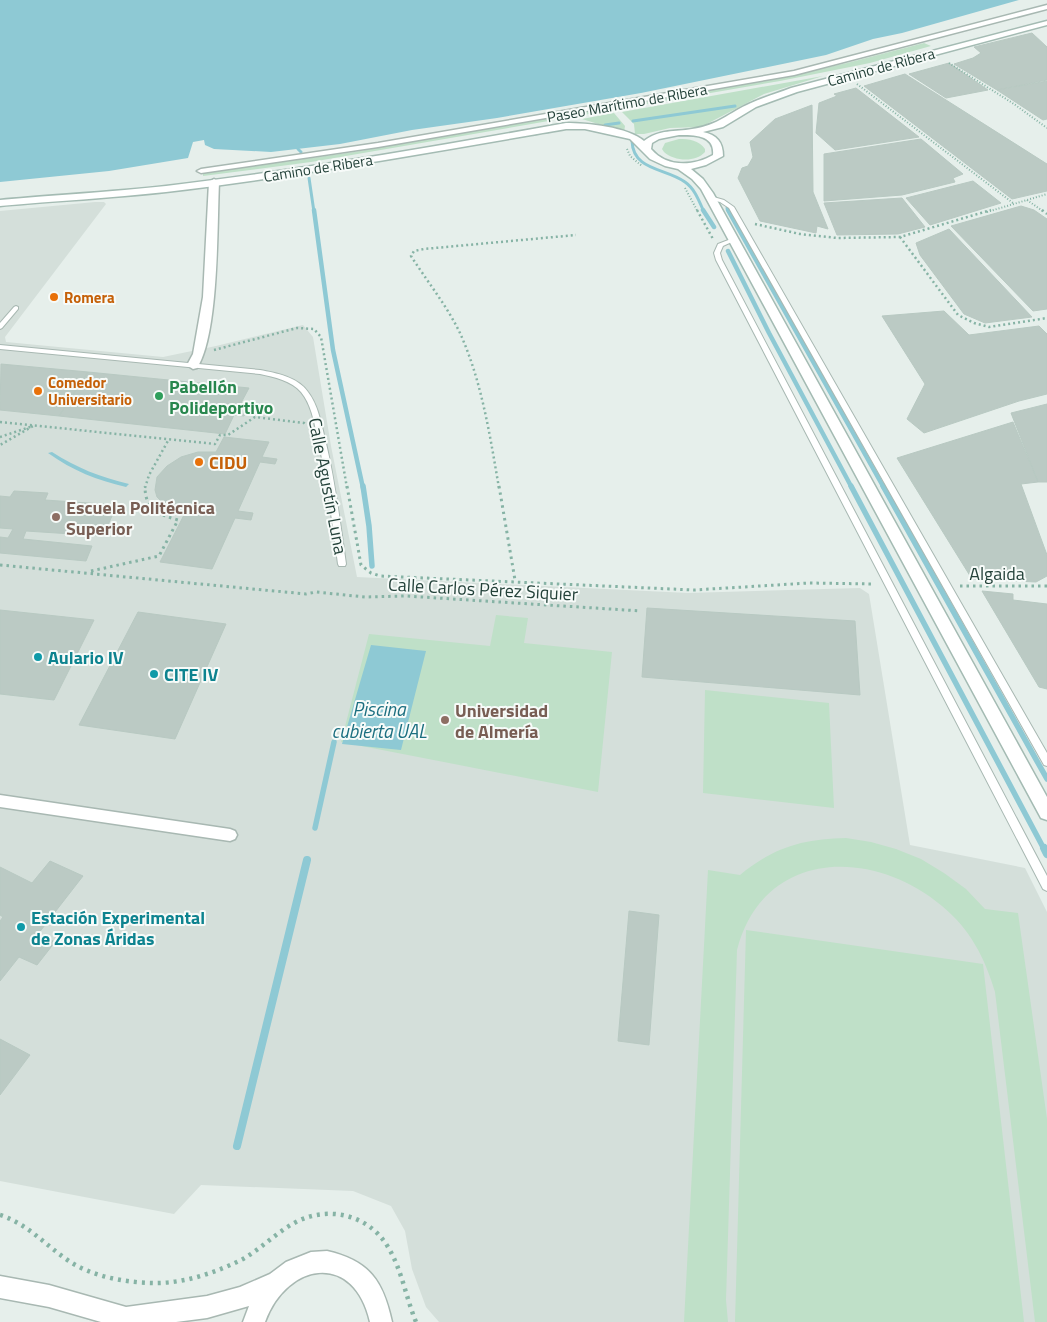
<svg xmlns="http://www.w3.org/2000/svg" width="1047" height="1322" font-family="'Titillium Web',sans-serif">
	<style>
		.built { fill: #d4dfda }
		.green { fill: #bfe0c8 }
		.water { fill: #8ec9d4 }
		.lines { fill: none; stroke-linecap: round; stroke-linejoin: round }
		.stream-far3 { stroke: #8ec9d4; stroke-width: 3 }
		.stream-far2 { stroke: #8ec9d4; stroke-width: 4.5 }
		.stream-far1 { stroke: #8ec9d4; stroke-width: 5.5 }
		.stream { stroke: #8ec9d4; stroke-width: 8 }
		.building { fill: #bbcac4; stroke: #b8c9c2 }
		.service-casing { stroke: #a8b8b2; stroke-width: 2 }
		.pedestrian-casing { stroke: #a8b8b2; stroke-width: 3 }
		.minor-casing { stroke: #a8b8b2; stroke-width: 3 }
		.tertiary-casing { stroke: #a8b8b2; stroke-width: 3 }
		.secondary-casing { stroke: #a4bbb3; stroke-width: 3 }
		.path-far3 { stroke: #86b3a5; stroke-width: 2; stroke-dasharray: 1 2; stroke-linecap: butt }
		.path-far2 { stroke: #86b3a5; stroke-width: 2.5; stroke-dasharray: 2 3; stroke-linecap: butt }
		.path-far1 { stroke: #86b3a5; stroke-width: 3; stroke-dasharray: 2.5 4; stroke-linecap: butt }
		.path { stroke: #86b3a5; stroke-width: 4.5; stroke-dasharray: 3 5; stroke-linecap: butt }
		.service { fill: #fff; fill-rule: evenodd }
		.pedestrian { fill: #fff; fill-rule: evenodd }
		.minor { fill: #fff; fill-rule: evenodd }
		.tertiary { fill: #fff; fill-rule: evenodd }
		.secondary { fill: #fff; fill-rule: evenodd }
		.food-dot { fill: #e8710a; stroke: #f7fbf9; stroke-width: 2 }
		.leisure-dot { fill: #2e9e5b; stroke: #f7fbf9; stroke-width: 2 }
		.education-dot { fill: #8d6e63; stroke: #f7fbf9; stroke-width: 2 }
		.culture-dot { fill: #0f9aa8; stroke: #f7fbf9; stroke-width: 2 }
		.labels { text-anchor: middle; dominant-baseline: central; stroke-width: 4; stroke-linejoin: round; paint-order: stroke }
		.far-street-label { font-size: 15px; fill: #24423a; stroke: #f7fbf9 }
		.far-food-label { font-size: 15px; font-weight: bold; fill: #c56008; stroke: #f7fbf9; text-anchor: start }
		.leisure-label { font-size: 18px; font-weight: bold; fill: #27864d; stroke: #f7fbf9; text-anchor: start }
		.food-label { font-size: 18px; font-weight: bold; fill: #c56008; stroke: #f7fbf9; text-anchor: start }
		.street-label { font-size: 18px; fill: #24423a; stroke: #f7fbf9 }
		.education-label { font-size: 18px; font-weight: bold; fill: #785e54; stroke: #f7fbf9; text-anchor: start }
		.culture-label { font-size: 18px; font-weight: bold; fill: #0d838f; stroke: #f7fbf9; text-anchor: start }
		.water-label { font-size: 19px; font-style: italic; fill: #1c6f80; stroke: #f7fbf9 }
	</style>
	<rect width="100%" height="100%" fill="#e6efeb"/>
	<path class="built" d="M95 202H104L106 204 5 337 6 342 163 357 216 346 303 325 313 337 331 446 357 577 688 593 860 588 869 594 910 845 1025 868 1047 912V1322H439L426 1307 412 1269 405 1231 391 1206 353 1191 201 1185 174 1214 0 1181V211Z"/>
	<path class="green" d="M924 43 931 46 870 63 780 81 311 162 203 176V173L354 152 775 79 847 63Z
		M823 76 764 94 701 127 670 128 644 134H635L634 124 622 112Z
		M614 113 625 126 624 132 582 119Z
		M679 139C689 139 699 140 705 149V152C695 163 674 161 664 152L662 149 665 143Z
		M496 615 528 618 524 643 612 652 598 792 341 742 369 634 490 646Z
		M705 690 829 703 834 808 703 793Z
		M846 838 871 842 896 849 921 859 944 873 966 889 985 909 1018 913 1047 1119V1322H1035L995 992C985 958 970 929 942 906 872 847 763 849 737 950L726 1300 728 1322H684L708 870 740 875C774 847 803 839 846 838Z
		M746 930 983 964 1024 1322H735Z"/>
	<path class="water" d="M0 0H1019L902 33 873 39 826 55 641 93 497 118 412 130 340 144 271 152 214 149 205 145 204 140 193 142 188 158 109 171 0 182Z
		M52 452C77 468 100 477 129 484L126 487C97 480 73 471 48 453Z
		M371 645 426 651 401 750 342 744Z"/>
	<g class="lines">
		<path class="stream-far3" d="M633 121 735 106
			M605 125 619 123
			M632 141C633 171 666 168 685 182 695 189 699 201 704 212
			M298 149 301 152
			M309 178 314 212
			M727 208 729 212"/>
		<path class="stream-far2" d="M314 210 333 350 363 488
			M703 210 714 227
			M728 210 884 488
			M728 251 769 333 852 488"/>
		<path class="stream-far1" d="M363 486 369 526 372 566
			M851 486 1044 849
			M883 486 1047 779
			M315 828 334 742"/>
		<path class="stream" d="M1044 848 1047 854
			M237 1146 307 860"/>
	</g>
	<path class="building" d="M1032 33 1047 47V80L997 90 954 64 973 58 981 53 974 47Z
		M949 63 988 90 946 98 909 74Z
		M905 74 1047 164V191L1012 199 864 86Z
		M1047 81V119L1043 120 997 90Z
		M856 88 919 137 835 150 816 133 819 103 837 96 834 94Z
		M812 105 813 192 828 229 817 226 816 233 760 221 738 178 742 168 748 166 753 157 750 142 775 119Z
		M921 139 963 174 953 178 955 182 902 195 824 201V154Z
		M973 181 1001 203 930 225 906 198Z
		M902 198 925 227 898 234 837 235 824 203Z
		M1021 206 1034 210 1047 219V309L1033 311 951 226Z
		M949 229 1032 317 985 323 964 314 920 255 916 243Z
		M944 311 969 335 1039 326 1047 334V394L1019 401 924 433 907 419 925 384 882 316Z
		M1 364 88 372 59 416 0 410Z
		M88 372 249 388 241 403 250 404 244 416 234 415 225 434 59 416Z
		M1047 404V482H1038L1011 413Z
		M1013 422 1038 482 1021 484 1047 555V576L1036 582 972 579 897 458Z
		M224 437 269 442 262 457 277 459 275 464 260 462 238 511 253 513 251 520 235 518 212 569 160 562 185 513 167 507 157 497 155 490 157 477 167 466 181 457 198 452H216Z
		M14 491 48 493 45 500 117 505 103 536 26 531 23 539 92 546 86 561 0 553V537L8 538 13 529 0 528V496L10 497Z
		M982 591 1013 594V600L1047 604V689L1039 687Z
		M647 608 855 621 860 695 642 677Z
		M0 610 94 620 54 700 0 694Z
		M138 612 226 624 175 739 79 725Z
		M50 861 83 876 38 934 55 942 37 965 19 957 0 981V921L3 917 0 915V867L32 883Z
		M629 911 659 915 649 1045 618 1041Z
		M0 1039 30 1055 0 1095Z"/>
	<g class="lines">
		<g class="service-casing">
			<path id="service" d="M710 196 724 200 734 207 1047 753V766L1044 765 729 208 720 202 708 199 707 198Z
				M731 239 736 240 723 246 720 253 722 260 1047 876V891L1043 889 716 260 714 253 718 244Z
				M16 306 18 307V309L2 328 0 329V323L14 307Z
				M0 345 260 370C276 373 298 377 308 392 318 405 321 423 325 439 335 480 340 522 346 564L345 566H339L338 564C332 521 327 478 317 435 314 421 311 404 301 392 292 381 274 377 260 374L0 349Z"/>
		</g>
		<g class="pedestrian-casing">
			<path id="pedestrian" d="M1047 5V9L794 75 378 147 201 173 197 171 201 169 378 143 794 71Z
				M0 795 230 829 235 831 237 835 235 839 230 841 0 807Z"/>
		</g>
		<g class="minor-casing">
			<path id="minor" d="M214 179 219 182C217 225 219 334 197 368L193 369 187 365 193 354 203 297 209 182Z"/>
		</g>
		<g class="tertiary-casing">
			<path id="tertiary" d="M327 1251C370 1261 383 1281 392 1322H370C354 1251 287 1262 265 1322H243L249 1306 207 1318 176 1322H101L49 1307 0 1298V1276L49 1285 126 1307 207 1296 240 1287 270 1274 286 1262 311 1252Z"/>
		</g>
		<g class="secondary-casing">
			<path id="secondary" d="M1047 21V25L797 92 756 107 723 127 703 132C717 135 723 142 723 156L706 165 691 169 703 179 713 193 1047 797V820L1041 818 701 189 692 179 678 169 665 166 650 159 630 139 585 129H566C433 152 300 176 166 192 111 198 55 201 0 206V200C55 195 111 192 166 186 300 170 433 147 566 123 587 123 628 127 644 141 659 129 675 132 692 129 719 125 728 113 751 103 764 97 778 93 791 88ZM679 135C695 135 715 135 713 155 694 166 667 168 651 149L652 143 659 139Z"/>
		</g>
		<path class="path-far3" d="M949 63 1014 104 1047 128
			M857 84 1013 203
			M627 149 630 156 642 166
			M685 188 698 212
			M1027 200 1044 212
			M987 212 1047 194"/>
		<path class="path-far2" d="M697 210 713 239
			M1042 210 1047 214
			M755 224 800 234 837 238 900 237 991 210
			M900 237 958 315 974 323 989 327 1047 318
			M214 350 297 328 314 329 321 337 347 488
			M0 422 215 444 220 435H228L255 417 304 423 306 425
			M0 437 33 426 0 445
			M145 488 149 475 169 439
			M499 488C490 436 482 382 460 333 447 306 427 281 411 256L414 251 424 249 576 235"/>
		<path class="path-far1" d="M347 486 361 565 371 573 380 576 694 590 809 583 874 584
			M499 486 515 580
			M0 565 306 594 316 592 365 597 406 596 641 611
			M91 571 159 556 178 520C158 514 145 510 145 486
			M960 586H1047"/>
		<path class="path" d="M0 1215C28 1224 45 1245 69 1261 93 1277 127 1283 156 1283 186 1283 217 1272 243 1259 262 1248 277 1232 296 1222 329 1205 369 1215 388 1247 402 1270 406 1298 416 1322"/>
		<use href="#service" class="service"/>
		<use href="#pedestrian" class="pedestrian"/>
		<use href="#minor" class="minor"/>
		<use href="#tertiary" class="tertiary"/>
		<use href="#secondary" class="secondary"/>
	</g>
	<g class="food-dot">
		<circle cx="54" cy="297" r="5"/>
		<circle cx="38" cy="391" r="5"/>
		<circle cx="199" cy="462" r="5"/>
	</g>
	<circle class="leisure-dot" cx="159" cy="396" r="5"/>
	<g class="education-dot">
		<circle cx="56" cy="517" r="5"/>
		<circle cx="445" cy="720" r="5"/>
	</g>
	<g class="culture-dot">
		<circle cx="38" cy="657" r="5"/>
		<circle cx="154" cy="674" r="5"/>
		<circle cx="21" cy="927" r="5"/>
	</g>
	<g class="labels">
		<g class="far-street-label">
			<text transform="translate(881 67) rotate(-15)">Camino de Ribera</text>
			<text transform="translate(627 103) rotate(-10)">Paseo Marítimo de Ribera</text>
			<text transform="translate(318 168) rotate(-9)">Camino de Ribera</text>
		</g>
		<g class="far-food-label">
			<text x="64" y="297">Romera</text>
			<text x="48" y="382">Comedor<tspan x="48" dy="17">Universitario</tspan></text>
		</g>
		<g class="leisure-label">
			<text x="169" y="386">Pabellón<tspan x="169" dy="21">Polideportivo</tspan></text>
		</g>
		<g class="food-label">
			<text x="209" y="462">CIDU</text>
		</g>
		<g class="street-label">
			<text transform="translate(328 486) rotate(79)">Calle Agustín Luna</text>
			<text x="997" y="573">Algaida</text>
			<text transform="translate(483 589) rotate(3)">Calle Carlos Pérez Siquier</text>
		</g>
		<g class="education-label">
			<text x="66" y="507">Escuela Politécnica<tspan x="66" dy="21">Superior</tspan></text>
			<text x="455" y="710">Universidad<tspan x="455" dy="21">de Almería</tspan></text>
		</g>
		<g class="culture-label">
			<text x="48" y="657">Aulario IV</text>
			<text x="164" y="674">CITE IV</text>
			<text x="31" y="917">Estación Experimental<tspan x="31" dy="21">de Zonas Áridas</tspan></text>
		</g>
		<g class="water-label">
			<text x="379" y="708">Piscina<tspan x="379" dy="22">cubierta UAL</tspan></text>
		</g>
	</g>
</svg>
